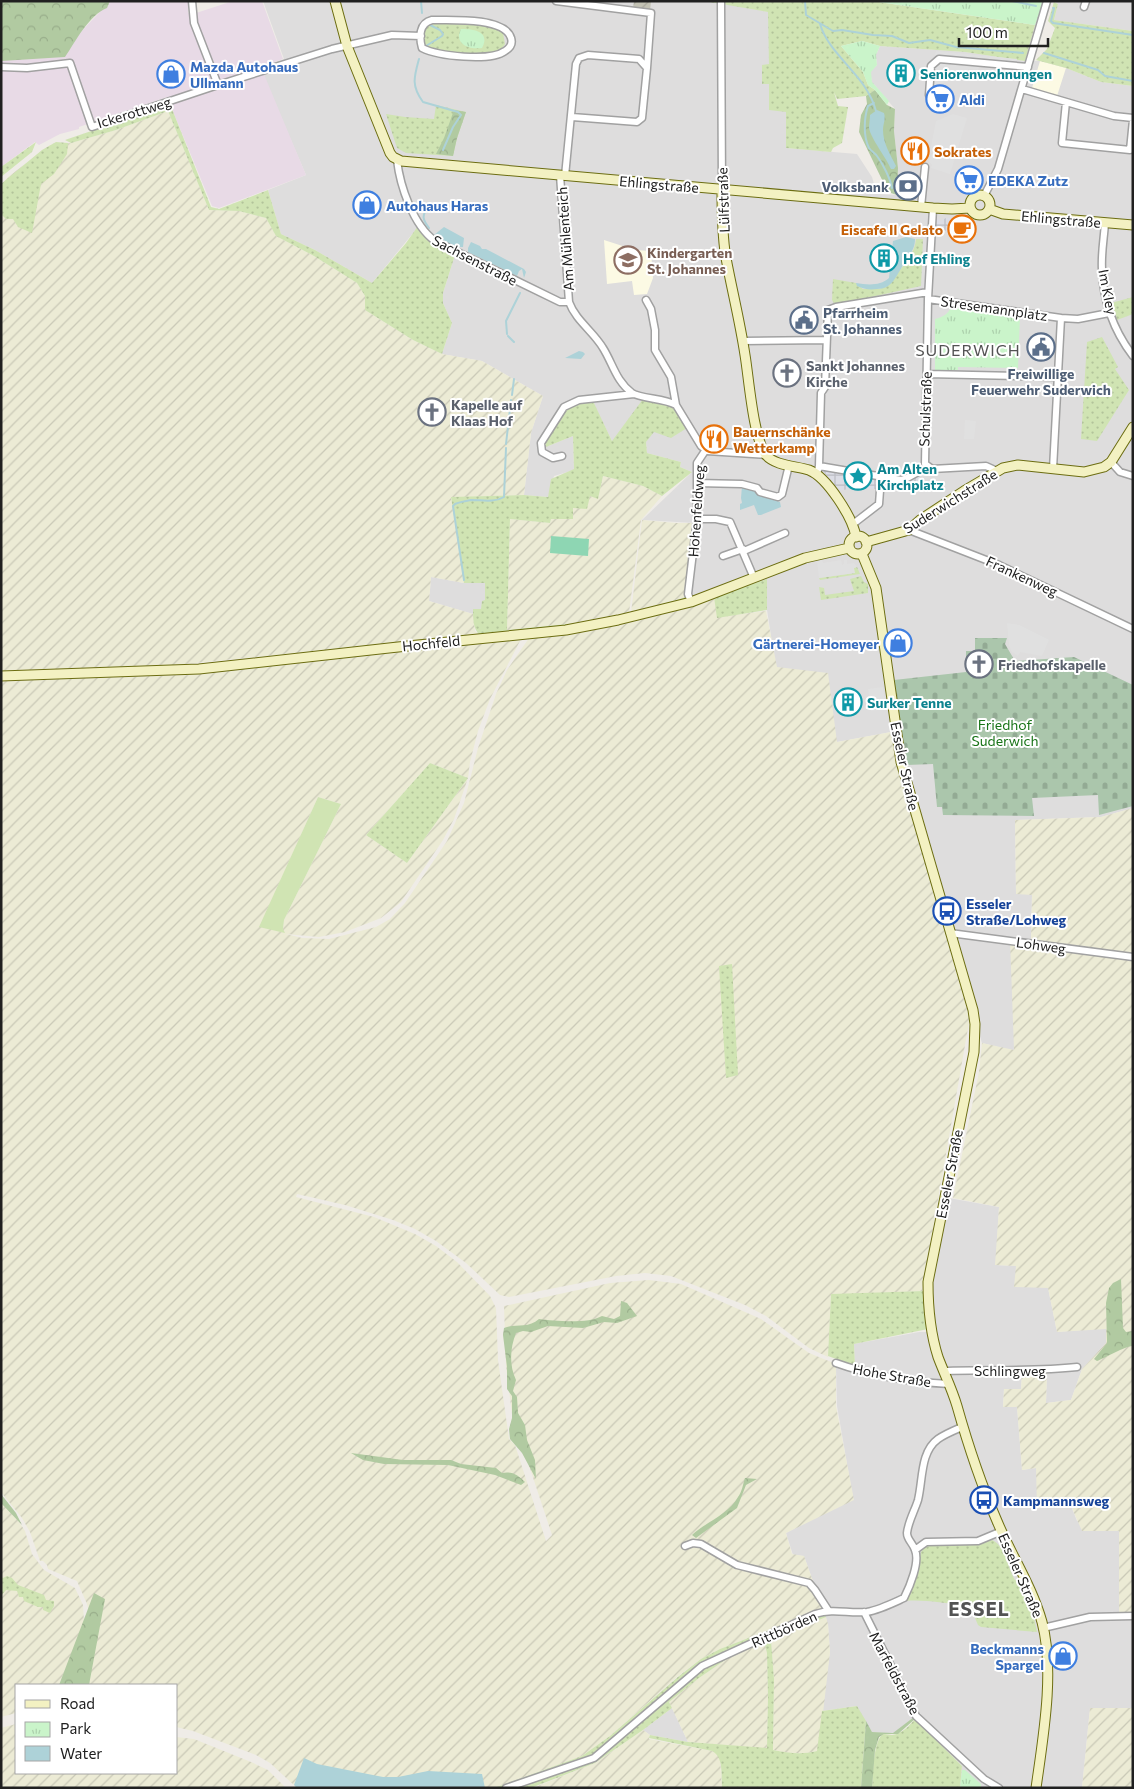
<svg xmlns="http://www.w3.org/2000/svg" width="1134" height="1789" font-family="Commissioner,sans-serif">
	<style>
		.residential { fill: #dedddd }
		.industrial { fill: #e8dae6 }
		.education { fill: #fcfae4 }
		.construction { fill: url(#construction-furrows) }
		.farmland { fill: url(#farmland-furrows); fill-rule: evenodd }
		.grass { fill: url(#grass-dots) }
		.forest { fill: url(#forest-crowns) }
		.cemetery { fill: url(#cemetery-stones) }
		.park { fill: url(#park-tufts) }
		.garden { fill: #d0e4b3 }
		.pitch { fill: #8ed6b3 }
		.parking { fill: #e0e0e0 }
		.plaza { fill: url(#plaza-grid) }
		.water { fill: #add2d8 }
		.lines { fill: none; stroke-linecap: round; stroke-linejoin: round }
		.stream { stroke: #add2d8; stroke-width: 2 }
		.street-casing { stroke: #a1a1a1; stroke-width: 9 }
		.secondary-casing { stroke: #6c6d11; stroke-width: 11 }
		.street { stroke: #fff; stroke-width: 6 }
		.secondary { stroke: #f3f1c2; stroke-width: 9 }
		.labels { text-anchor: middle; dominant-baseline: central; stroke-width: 4; stroke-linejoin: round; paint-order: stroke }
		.shop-label { font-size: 14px; font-weight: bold; fill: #366cbe; stroke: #fff; text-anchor: start }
		.culture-label { font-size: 14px; font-weight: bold; fill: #0d838f; stroke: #fff; text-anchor: start }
		.street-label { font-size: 14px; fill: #202020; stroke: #fff }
		.food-label { font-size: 14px; font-weight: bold; fill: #c56008; stroke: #fff; text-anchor: start }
		.service-label { font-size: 14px; font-weight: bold; fill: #4e5e75; stroke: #fff; text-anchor: end }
		.education-label { font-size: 14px; font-weight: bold; fill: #785e54; stroke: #fff; text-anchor: start }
		.worship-label { font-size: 14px; font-weight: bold; fill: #5b616d; stroke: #fff; text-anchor: start }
		.park-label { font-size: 14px; fill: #197418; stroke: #fff }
		.transit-label { font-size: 14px; font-weight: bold; fill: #164399; stroke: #fff; text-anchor: start }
		.quarter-label { font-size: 16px; letter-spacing: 1px; fill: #535353; stroke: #fff }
		.district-label { font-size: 19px; font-weight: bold; letter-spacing: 1px; fill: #535353; stroke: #fff }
	</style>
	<defs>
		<pattern id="construction-furrows" width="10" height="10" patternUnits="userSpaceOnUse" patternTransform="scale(1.25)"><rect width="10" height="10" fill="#c3c2b4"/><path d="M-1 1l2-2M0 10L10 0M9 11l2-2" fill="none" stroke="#a7a69a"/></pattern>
		<pattern id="farmland-furrows" width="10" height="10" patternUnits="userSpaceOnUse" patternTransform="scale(1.25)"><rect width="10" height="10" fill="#ecebd5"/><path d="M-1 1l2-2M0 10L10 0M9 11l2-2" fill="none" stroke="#cac9b7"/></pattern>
		<pattern id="grass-dots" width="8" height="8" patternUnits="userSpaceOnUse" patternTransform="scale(1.25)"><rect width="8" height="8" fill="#d0e4b3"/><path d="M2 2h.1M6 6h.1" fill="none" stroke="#b2c39a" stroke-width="1.8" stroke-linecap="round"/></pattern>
		<pattern id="forest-crowns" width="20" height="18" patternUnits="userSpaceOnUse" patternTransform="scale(1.25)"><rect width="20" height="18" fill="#b1caa1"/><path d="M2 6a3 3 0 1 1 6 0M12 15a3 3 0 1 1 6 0" fill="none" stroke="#98ad8a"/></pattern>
		<pattern id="cemetery-stones" width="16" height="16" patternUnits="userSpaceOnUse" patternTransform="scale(1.25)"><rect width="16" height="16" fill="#abc6ac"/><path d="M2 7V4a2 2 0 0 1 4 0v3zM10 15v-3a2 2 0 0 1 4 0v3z" fill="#93aa94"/></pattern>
		<pattern id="park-tufts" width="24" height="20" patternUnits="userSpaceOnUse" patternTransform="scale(1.25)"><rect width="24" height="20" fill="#caf4ca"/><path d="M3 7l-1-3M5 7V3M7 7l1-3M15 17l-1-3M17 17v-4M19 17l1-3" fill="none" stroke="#add1ad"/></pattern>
		<pattern id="plaza-grid" width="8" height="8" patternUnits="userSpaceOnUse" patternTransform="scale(1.25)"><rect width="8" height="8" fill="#dcdde5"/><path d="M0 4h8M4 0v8" fill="none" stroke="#bcbdc4"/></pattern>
	</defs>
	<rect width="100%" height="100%" fill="#efece7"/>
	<path class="residential" d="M263 1H708L769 12V65L762 84H769L786 112V148L857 154 872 177 877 194 897 195 898 168 894 131 895 109 872 82 870 72 877 65 876 55 880 46 965 52 1025 61H1040L1066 68 1101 82 1133 86V808L1101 817 1015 820 1016 894H1032L1031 941 1014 1051 982 1043 912 811 891 732 837 742 776 668 767 610V580L691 603 686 596 695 523 642 520 692 472 680 467 681 462 647 453 646 442 649 436 675 408 612 441 593 402 546 447 573 436 574 470 554 476 548 497 524 495 531 433 543 396 482 361 442 354 452 323 443 303V293L455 255 426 237 418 227 372 283 315 250 281 234 268 190 306 175 260 68 284 59Z
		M1054 1H1133V31L1054 20 1058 4Z
		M431 577 464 583H485V600L481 609H473V614L429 601Z
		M949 1198 999 1207 996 1265 1016 1266 1048 1288 1057 1332 1106 1328V1343L1082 1369 1071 1400 1046 1403 1047 1373 1022 1372 1021 1390 1004 1389 1003 1406H1017L1022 1470 1036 1468 1071 1506 1077 1521 1120 1531 1119 1614H1133V1708H1090L1082 1788H960L962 1766 914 1718 893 1734 872 1732 856 1706 822 1711 830 1652 828 1624 804 1556 793 1555 786 1533 853 1498 837 1406 836 1368 855 1366 854 1344 919 1332H935L931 1304 932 1275Z
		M672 1708 688 1742 650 1735 643 1730Z"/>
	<path class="industrial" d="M110 1H188V13L193 14 233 1H262L283 59 261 67 306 175 219 208 212 206 167 97 79 127V129L60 134 39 145 35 142 1 167V61L79 34Z"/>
	<path class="education" d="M1040 61 1066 68 1057 96 1032 88Z
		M604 240 635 250 651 251 653 278 647 294 634 295 632 281 607 284Z"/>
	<path class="construction" d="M634 1H651L650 11 633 9Z"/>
	<path class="farmland" d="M168 111 209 210 239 211 266 218 276 236 314 256 357 283 365 296V310L413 340 442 354 482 361 543 396 531 433 524 495 451 498 464 583 431 577 429 601 473 614 475 631 480 635 174 665 1 671V185L8 177 50 145 71 143 116 130Z
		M603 476 643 486 662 496 641 520 629 613 587 622 507 631 510 519 550 523 551 519H573V507L590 496 598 498Z
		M642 520 676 523H695L686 596 683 598 631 613Z
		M714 597 718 617 766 611 777 667 828 673 837 742 891 732 971 1011 922 1291 831 1295 828 1357 809 1348 766 1316 745 1305 671 1276 645 1273 616 1276 509 1297 500 1295 466 1263 436 1241 415 1229 393 1220 345 1205 297 1194 296 1197 374 1217 415 1234 436 1246 457 1262 490 1296 496 1308 498 1360 509 1439 515 1445 546 1541 552 1535 512 1414 506 1366 504 1306 610 1283 649 1280 681 1284 761 1319 809 1353 836 1364V1406L854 1500 786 1533 792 1554 804 1556 823 1609 720 1649 701 1659 678 1676 610 1736 582 1756 494 1788H297L270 1763 256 1755 193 1731 176 1727V1685H69L89 1612 87 1604 77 1581 48 1569 47 1565 43 1561H40L30 1532 22 1518 1 1492V681L183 675 521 639 490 699 478 731 470 762 468 778 430 763 366 835 407 863 468 778 454 819 443 840 401 902 381 918 345 932 319 937 286 934 302 938 329 939 376 927 390 919 405 903 447 841 464 803 478 748 496 694 507 670 529 638 572 634 624 624 678 610ZM318 797 341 804 284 920 283 929 260 926Z
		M1133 808V1614H1119V1531H1082L1071 1506 1037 1508 1036 1468 1022 1470 1017 1407H1003L1004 1389H1021L1022 1372 1047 1373 1046 1403 1071 1400 1082 1369 1106 1343V1329L1057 1332 1048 1288 1014 1287 1016 1266 995 1265 999 1207 953 1198 979 1072 982 1043 1014 1050 1010 940 1031 941 1032 895 1016 894 1015 820 1101 817Z
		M1 1499 10 1508 25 1531 32 1554 44 1570 75 1588 83 1605 84 1622 59 1685H16V1713L1 1717Z
		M826 1617 828 1624 830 1652 819 1748 817 1751 808 1753H789L773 1750 774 1679 771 1640Z
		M765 1642 767 1653 768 1697 767 1749 688 1742 669 1702 699 1678 731 1656Z
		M1090 1708H1133V1788H1082Z
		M16 1724V1773H176V1737L194 1739 251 1762 268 1770 286 1788H1V1728Z
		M643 1730 650 1735 649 1739 712 1751 716 1753 720 1758 722 1788H533L597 1762Z"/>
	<path class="grass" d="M704 1H872L1035 25 1025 61 965 52 880 46 862 41 841 46 863 72 868 85 875 90 866 96 837 99 834 92 838 106 848 107 842 143 833 148 831 152 786 148V112L769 110V84H762V65L769 64 768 12Z
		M1054 2 1058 4 1054 20 1133 31V86L1101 82 1066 68 1036 60 1047 49 1055 28 1048 21Z
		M441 22C458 22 490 22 503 33L505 44C494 64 443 51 424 47L423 39 426 24Z
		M170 104 211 207 219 209 268 190 281 234 315 250 372 283 406 243 418 226 426 237 455 255 443 293V303L452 323 442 354 413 340 365 310V296L357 283 314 256 276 236 266 218 239 211 209 210 168 111 116 130 71 143 65 140Z
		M436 105 466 112 457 138 453 156 406 153 397 148 386 114 405 117 434 119Z
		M36 142 32 152 1 177V167Z
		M56 142 68 143 67 154 54 174 41 184 32 233 18 227 13 219H6L1 214V184L42 150Z
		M916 239H923L921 286 835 305 832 300 833 279 856 283 863 289H880C894 276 914 260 916 239Z
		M1133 297V314L1117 320 1111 303Z
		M1102 337 1118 367 1115 369 1129 390 1097 441 1081 439 1087 342Z
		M643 399C674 404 671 401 687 428L671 438 654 432 646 442 647 453 681 462 680 467 692 472 662 496 643 486 603 476 598 499 590 496 587 509 573 508V519H551L550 523 510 519 507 630 587 622 631 613 683 598 686 596 685 599 616 621 480 635C473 630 473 618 473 609H481L482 601 485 600V583H464L451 497 524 495 548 497 551 479 574 469 573 436 546 447 544 442C557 421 565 401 593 401L612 441Z
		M857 567 860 574 820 580 819 578 854 573V568Z
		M861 576 864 582 868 584V593L821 600 819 587 824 588 825 595 854 591 850 579Z
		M767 579V610L717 618 714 597Z
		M430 763 468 778 407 863 366 835Z
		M732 964 738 1075 726 1078 719 966Z
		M924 1291 928 1329 854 1344 855 1366 828 1356 831 1294Z
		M992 1540C1005 1545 1008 1569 1015 1580L1020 1581 1033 1613 1037 1632 981 1627 978 1625 969 1604C947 1605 927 1599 905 1601L915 1581 921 1552 925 1547 931 1545H978Z
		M7 1576 12 1578 18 1585 44 1595 46 1600 54 1601V1606L50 1613 43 1610V1607H38L24 1601 23 1597H19L17 1591 6 1590 1 1596V1577L3 1578Z
		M823 1609 826 1617 771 1640 774 1679 773 1750C788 1753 802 1755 817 1751L822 1711 857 1706 866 1721 861 1788H722C721 1775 724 1757 712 1751L649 1738 650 1735 688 1742 767 1748 768 1697 767 1653 764 1642 731 1656 699 1678 669 1702 672 1708 643 1730 595 1763 531 1788H494L582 1756 610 1736 679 1676 701 1659 720 1649Z
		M915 1719 962 1766 960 1788H872C873 1778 873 1737 884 1734 887 1734 890 1735 892 1735 902 1734 909 1726 915 1719Z"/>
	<path class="forest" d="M1 1H110L107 8C89 15 75 42 65 57L1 61Z
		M875 90 887 105 895 109 894 131 898 168 897 195 891 193 885 186 859 132 861 115 867 104 866 96Z
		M454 110 466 112 457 138 453 156 436 154 444 138Z
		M1121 1279 1123 1328 1126 1332 1133 1331V1346C1127 1345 1105 1358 1097 1361L1094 1359 1107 1343 1106 1303 1109 1288 1113 1283Z
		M621 1301 627 1303 637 1316 617 1323 604 1322 583 1328 548 1326 531 1332 523 1331 516 1333C510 1348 509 1365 516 1380L513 1391 517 1397 518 1413 525 1425 527 1440 535 1460 536 1479 522 1453 510 1439 509 1429 512 1418V1396L507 1389V1367L503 1335 504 1328C516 1323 528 1329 539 1319 555 1321 588 1324 602 1316L614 1319 620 1316Z
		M351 1453 403 1460H451L461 1464 496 1468 502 1473C512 1471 518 1475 525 1482L521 1485 495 1475 448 1465 384 1464 363 1460Z
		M745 1478 757 1479 746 1485 737 1508 696 1538 692 1535C706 1522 729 1514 738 1497 742 1492 743 1484 745 1478Z
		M1 1494 16 1513 22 1525 1 1503Z
		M94 1593 105 1599 89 1685H59Z
		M914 1717 915 1719 898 1734H884L879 1737 875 1750 872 1788H861L866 1721 872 1732 893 1733Z"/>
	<path class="cemetery" d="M975 638H1007L1005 644 1015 661 1074 657 1133 685V806L1099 815 1098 795 1032 798 1034 816 943 815 942 807H937L933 764 907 765 894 680 966 672V651H975Z"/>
	<path class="park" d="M872 1H1044L1035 25Z
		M461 29C473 29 491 31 482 48 470 50 453 44 461 29Z
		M862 41 880 46 876 55 877 65 871 72 872 82 889 101 887 105 875 90 868 85 863 72 841 46Z
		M951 306 1020 315 1018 368 958 367V370H935V319C943 317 949 314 951 306Z
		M962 1770H965L981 1784V1788H960Z"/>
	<path class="garden" d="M318 797 341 804 284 920 283 929 285 933 259 927Z"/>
	<path class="pitch" d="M551 536 589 539 588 556 550 553Z"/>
	<path class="parking" d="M936 51 1017 59 1016 64 935 56Z
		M941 62 979 65 978 70 968 69 967 74H963V76H953L947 82 937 84V90L932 89 934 69Z
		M953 114 967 118 950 174 931 168 932 165 929 161 932 153 930 152 936 121Z
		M965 420 976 421 974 439H964Z
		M822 559 823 563 841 560 842 565 844 564V560H847V564L854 563 857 567 854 568 855 573 819 578 817 560Z
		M1007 623 1019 625 1049 640 1042 656 1020 652 1018 656 1011 651 1009 645Z
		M883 687 886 709 871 711 868 689Z"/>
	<path class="plaza" d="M938 218 940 221 946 218H961L965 226 950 236 946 231 935 227Z
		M917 460 923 469 928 470 920 475 919 487H895L893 488V490L854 488 838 491 824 472V464L903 478 912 474Z"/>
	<path class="water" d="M877 110 884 113C886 120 883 123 883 130 883 143 890 154 896 166L894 169H891C886 157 871 139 869 128 869 124 870 119 870 115Z
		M444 227 464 238 463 247C454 248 442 240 434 235Z
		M906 237 915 239C915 250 909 255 904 264 896 275 893 289 877 289 869 290 864 289 857 286L856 283C868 285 880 286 889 278L893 241Z
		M471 242 480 246 482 249H486L524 269 526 272 524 278 526 281 524 278 522 269 519 271 517 276 468 252V248Z
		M579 351 583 352 585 354 581 359 565 358Z
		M742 486 756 490 758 495 780 502 781 507 761 515H758L754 505 740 510V504L742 503 741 498Z
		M304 1758 317 1764 383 1777H398L428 1771 482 1774 485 1788H297L294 1785Z"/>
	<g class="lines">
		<path class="stream" d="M421 1 422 13
			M805 1 806 15 833 31 842 30 873 35 892 36 909 43 930 40 956 47 1023 53
			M1012 1 1036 6
			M1053 8H1054L1051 21 1053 23 1133 35
			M820 24C830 57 866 74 876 111
			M426 46 442 36 443 34 440 30 430 25
			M1044 53 1098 70 1105 76 1133 81
			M419 59C414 77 411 86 423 102L458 112 461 115 453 127 443 150
			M874 103 868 106C864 118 863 136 869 148 871 151 875 153 877 156 883 164 890 178 892 188
			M428 206C422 216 422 219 429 228
			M507 334 506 321 520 293
			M508 336 514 342
			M512 395 514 379
			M506 444 511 400
			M464 580 453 506 455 504C460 502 465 501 471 500 482 500 494 503 504 497L506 448"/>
		<g class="street-casing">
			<path id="street" d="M192 1 194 23 218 85
				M556 1 651 13 647 68
				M721 1 722 189
				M1084 7 1086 1
				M432 20C450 20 505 17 511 38 513 44 510 48 505 51 490 62 438 56 422 48 419 37 419 23 432 20Z
				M1 67 27 68 70 63 92 127 218 85 332 49 392 35 421 36
				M1022 89 1114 116 1133 118
				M929 95 931 66 939 59 1028 67
				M1066 102 1062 143 1130 150 1133 120
				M397 160C400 186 413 225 435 241L560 302H569
				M560 175 569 302C576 321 593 331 603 348 613 364 616 381 632 393 642 399 664 398 676 405
				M565 176 576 64 579 58 588 55 639 59 647 68 642 118 637 122 572 117
				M984 196 998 169 1047 1
				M921 207 925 167
				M933 208 928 299 925 464 932 469 986 466 997 471
				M1105 223C1104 238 1101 254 1102 269 1103 301 1114 331 1133 356
				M928 299 1061 318 1053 469
				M646 300 651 309 655 330V350L671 377 676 405 701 446 707 451 766 455
				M1061 318 1078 319 1109 313
				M743 341 826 340
				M927 374 1058 377
				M562 456 553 458 542 452 541 443 564 407 579 400 634 394
				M1111 462 1120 472 1133 476
				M819 466 901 480 907 478 927 467
				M817 474 819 466 821 393 825 387 828 310 836 307 928 292
				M697 483 742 484 757 488 760 492 778 497 782 494 789 465
				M697 519H716L730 522 754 578
				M853 524 879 504 881 477
				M909 530 999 565 1133 629
				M744 551 785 533
				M723 556 743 549
				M691 602 688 594 697 519V463L705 451
				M950 933 1133 957
				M836 1363C872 1376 911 1382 949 1384
				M943 1371C988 1369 1033 1372 1077 1367
				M685 1546 693 1543 701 1544 737 1565 809 1583 815 1590 828 1610
				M915 1550 926 1542 978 1541 1002 1531
				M864 1612 916 1716 984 1779 999 1788
				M1043 1628 1090 1617 1133 1616
				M506 1788 594 1758 702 1666 815 1614C835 1608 848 1614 867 1612 879 1610 893 1603 904 1598 910 1586 920 1562 915 1550 913 1543 907 1540 907 1533 908 1522 915 1510 918 1500 923 1480 920 1452 938 1439 945 1434 955 1430 962 1427"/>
		</g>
		<g class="secondary-casing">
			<path id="secondary" d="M335 1 347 46 390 153 393 157 401 161 933 208 952 209 970 208
				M722 189C722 212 722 236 726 258 732 290 740 322 745 355 749 379 753 437 766 455 775 466 797 466 809 470 827 477 853 518 856 537
				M970 205a10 10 0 1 1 20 0a10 10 0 1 1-20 0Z
				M989 209 1003 214 1133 225
				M849 545a9 9 0 1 1 18 0a9 9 0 1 1-18 0Z
				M866 542 909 530 920 520 964 491 1003 468 1018 465 1084 472 1104 467 1111 462 1133 427
				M862 554 876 588 901 762 973 1010 975 1024 974 1052 928 1282C928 1308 930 1332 938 1357 944 1373 952 1389 957 1406 968 1445 981 1484 997 1521 1011 1555 1032 1586 1042 1622 1055 1671 1043 1738 1036 1788
				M1 676 199 669 398 647 566 630 618 620 691 602 805 558 849 548"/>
		</g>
		<use href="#street" class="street"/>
		<use href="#secondary" class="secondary"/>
	</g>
	<defs>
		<g id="building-ring" transform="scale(1.4375)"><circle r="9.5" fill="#fff" stroke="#0f9aa8" stroke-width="1.5"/><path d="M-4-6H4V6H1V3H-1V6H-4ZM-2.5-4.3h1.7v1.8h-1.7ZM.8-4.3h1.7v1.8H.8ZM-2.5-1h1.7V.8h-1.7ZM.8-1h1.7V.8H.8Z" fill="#0f9aa8"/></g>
		<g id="shop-ring" transform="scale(1.4375)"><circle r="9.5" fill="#fff" stroke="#3f7fe0" stroke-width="1.5"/><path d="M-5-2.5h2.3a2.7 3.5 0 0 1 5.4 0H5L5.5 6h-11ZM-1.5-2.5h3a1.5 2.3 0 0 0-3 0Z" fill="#3f7fe0"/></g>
		<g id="supermarket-ring" transform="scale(1.4375)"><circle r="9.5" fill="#fff" stroke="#3f7fe0" stroke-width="1.5"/><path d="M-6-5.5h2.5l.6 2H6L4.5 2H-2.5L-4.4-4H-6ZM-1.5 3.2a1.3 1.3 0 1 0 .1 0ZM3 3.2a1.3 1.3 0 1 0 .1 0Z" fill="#3f7fe0"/></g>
		<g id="restaurant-ring" transform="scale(1.4375)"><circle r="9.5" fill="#fff" stroke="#e8710a" stroke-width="1.5"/><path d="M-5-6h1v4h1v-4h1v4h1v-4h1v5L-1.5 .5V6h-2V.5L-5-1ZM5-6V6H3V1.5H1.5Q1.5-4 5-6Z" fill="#e8710a"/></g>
		<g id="bank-ring" transform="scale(1.4375)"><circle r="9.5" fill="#fff" stroke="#5c6f8a" stroke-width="1.5"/><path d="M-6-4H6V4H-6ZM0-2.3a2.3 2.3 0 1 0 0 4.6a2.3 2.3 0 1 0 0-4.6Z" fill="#5c6f8a"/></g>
		<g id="cafe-ring" transform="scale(1.4375)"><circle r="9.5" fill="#fff" stroke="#e8710a" stroke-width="1.5"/><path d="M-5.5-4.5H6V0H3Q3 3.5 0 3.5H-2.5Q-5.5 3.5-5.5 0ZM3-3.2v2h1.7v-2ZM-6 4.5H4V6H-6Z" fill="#e8710a"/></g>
		<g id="school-ring" transform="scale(1.4375)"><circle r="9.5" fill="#fff" stroke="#8d6e63" stroke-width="1.5"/><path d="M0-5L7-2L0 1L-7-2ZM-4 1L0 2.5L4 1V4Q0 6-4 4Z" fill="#8d6e63"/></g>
		<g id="civic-ring" transform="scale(1.4375)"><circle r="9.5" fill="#fff" stroke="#5c6f8a" stroke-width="1.5"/><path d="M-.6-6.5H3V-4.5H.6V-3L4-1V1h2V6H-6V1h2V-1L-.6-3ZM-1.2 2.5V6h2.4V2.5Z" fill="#5c6f8a"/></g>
		<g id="church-ring" transform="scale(1.4375)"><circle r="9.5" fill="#fff" stroke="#6b7280" stroke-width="1.5"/><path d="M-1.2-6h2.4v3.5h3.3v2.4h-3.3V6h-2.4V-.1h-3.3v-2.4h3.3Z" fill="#6b7280"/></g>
		<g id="sight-ring" transform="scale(1.4375)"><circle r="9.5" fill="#fff" stroke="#0f9aa8" stroke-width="1.5"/><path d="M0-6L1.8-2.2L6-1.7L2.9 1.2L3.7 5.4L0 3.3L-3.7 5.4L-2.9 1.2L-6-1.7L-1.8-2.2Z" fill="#0f9aa8"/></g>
		<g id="bus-ring" transform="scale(1.4375)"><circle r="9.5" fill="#fff" stroke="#1a4fb4" stroke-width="1.5"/><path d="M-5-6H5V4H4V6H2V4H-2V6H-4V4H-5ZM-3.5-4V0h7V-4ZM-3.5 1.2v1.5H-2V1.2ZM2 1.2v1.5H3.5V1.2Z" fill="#1a4fb4"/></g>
	</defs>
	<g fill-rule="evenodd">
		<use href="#building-ring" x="901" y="73"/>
		<use href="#shop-ring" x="171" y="74"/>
		<use href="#supermarket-ring" x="940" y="99"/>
		<use href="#restaurant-ring" x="915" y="151"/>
		<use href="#supermarket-ring" x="969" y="180"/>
		<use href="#bank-ring" x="908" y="186"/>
		<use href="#shop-ring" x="367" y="205"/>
		<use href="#cafe-ring" x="962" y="229"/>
		<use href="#building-ring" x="884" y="258"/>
		<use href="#school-ring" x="628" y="260"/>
		<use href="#civic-ring" x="804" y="320"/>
		<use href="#civic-ring" x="1041" y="347"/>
		<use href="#church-ring" x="787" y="373"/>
		<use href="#church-ring" x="432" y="412"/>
		<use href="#restaurant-ring" x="714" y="439"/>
		<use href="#sight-ring" x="858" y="476"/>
		<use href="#shop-ring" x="898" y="643"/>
		<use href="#church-ring" x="979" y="664"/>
		<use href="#building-ring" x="848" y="702"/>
		<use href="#bus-ring" x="947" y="911"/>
		<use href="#bus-ring" x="984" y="1500"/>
		<use href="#shop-ring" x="1063" y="1656"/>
	</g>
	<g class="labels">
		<g class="shop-label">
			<text x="190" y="66">Mazda Autohaus<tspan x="190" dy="16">Ullmann</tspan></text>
			<text x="959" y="99">Aldi</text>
			<text x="988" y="180">EDEKA Zutz</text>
			<text x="386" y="205">Autohaus Haras</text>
			<text x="879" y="643" text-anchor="end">Gärtnerei-Homeyer</text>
			<text x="1044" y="1648" text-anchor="end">Beckmanns<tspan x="1044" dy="16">Spargel</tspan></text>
		</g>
		<g class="culture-label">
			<text x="920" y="73">Seniorenwohnungen</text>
			<text x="903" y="258">Hof Ehling</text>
			<text x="877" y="468">Am Alten<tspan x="877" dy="16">Kirchplatz</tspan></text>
			<text x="867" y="702">Surker Tenne</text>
		</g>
		<g class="street-label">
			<text transform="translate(134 112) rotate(-17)">Ickerottweg</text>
			<text transform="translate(659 184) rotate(5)">Ehlingstraße</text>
			<text transform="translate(723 200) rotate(-92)">Lülfstraße</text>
			<text transform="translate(1061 219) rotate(5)">Ehlingstraße</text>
			<text transform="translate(565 239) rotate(-94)">Am Mühlenteich</text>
			<text transform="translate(475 260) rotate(27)">Sachsenstraße</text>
			<text transform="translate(1108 292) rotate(79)">Im Kley</text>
			<text transform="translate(994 308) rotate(8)">Stresemannplatz</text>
			<text transform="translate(925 409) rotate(-88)">Schulstraße</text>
			<text transform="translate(950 501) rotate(-32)">Suderwichstraße</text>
			<text transform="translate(696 511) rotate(-86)">Hohenfeldweg</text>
			<text transform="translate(1022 576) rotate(25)">Frankenweg</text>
			<text transform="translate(431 643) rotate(-6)">Hochfeld</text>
			<text transform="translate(905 766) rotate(78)">Esseler Straße</text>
			<text transform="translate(1041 945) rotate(8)">Lohweg</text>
			<text transform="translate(949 1174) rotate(-79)">Esseler Straße</text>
			<text x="1010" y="1370">Schlingweg</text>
			<text transform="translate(892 1375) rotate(10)">Hohe Straße</text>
			<text transform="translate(1021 1575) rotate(66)">Esseler Straße</text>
			<text transform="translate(784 1629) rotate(-24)">Rittbörden</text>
			<text transform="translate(895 1673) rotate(62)">Marfeldstraße</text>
		</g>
		<g class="food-label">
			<text x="934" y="151">Sokrates</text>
			<text x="943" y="229" text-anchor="end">Eiscafe Il Gelato</text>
			<text x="733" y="431">Bauernschänke<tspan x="733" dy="16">Wetterkamp</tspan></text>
		</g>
		<g class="service-label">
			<text x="889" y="186">Volksbank</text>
			<text x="823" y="312" text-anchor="start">Pfarrheim<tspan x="823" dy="16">St. Johannes</tspan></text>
			<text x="1041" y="373" text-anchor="middle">Freiwillige<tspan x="1041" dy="16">Feuerwehr Suderwich</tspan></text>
		</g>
		<g class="education-label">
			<text x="647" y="252">Kindergarten<tspan x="647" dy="16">St. Johannes</tspan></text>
		</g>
		<g class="worship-label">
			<text x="806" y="365">Sankt Johannes<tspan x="806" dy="16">Kirche</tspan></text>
			<text x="451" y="404">Kapelle auf<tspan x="451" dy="16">Klaas Hof</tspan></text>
			<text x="998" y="664">Friedhofskapelle</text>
		</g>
		<g class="park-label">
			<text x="1005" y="724">Friedhof<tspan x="1005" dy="16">Suderwich</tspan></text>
		</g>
		<g class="transit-label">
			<text x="966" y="903">Esseler<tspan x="966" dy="16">Straße/Lohweg</tspan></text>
			<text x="1003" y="1500">Kampmannsweg</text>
		</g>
		<g class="quarter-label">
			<text x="968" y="349">SUDERWICH</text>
		</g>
		<g class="district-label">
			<text x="979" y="1608">ESSEL</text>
		</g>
	</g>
	<rect width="1134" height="1789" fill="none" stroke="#202020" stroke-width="5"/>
	<rect x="15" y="1684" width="162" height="90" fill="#ffffff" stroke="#a6a6a6"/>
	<rect x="25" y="1700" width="25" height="8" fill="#f3f1c2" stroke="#a6a6a6"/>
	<text x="60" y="1709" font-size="15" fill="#202020">Road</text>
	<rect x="25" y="1722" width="25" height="15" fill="url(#park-tufts)" stroke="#a6a6a6"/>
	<text x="60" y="1734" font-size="15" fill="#202020">Park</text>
	<rect x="25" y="1746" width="25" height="15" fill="#add2d8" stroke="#a6a6a6"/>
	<text x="60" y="1759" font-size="15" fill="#202020">Water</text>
	<path d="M959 38v8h89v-8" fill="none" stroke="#202020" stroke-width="2.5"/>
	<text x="966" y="38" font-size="15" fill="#202020" stroke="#ffffff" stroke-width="4" paint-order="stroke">100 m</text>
</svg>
